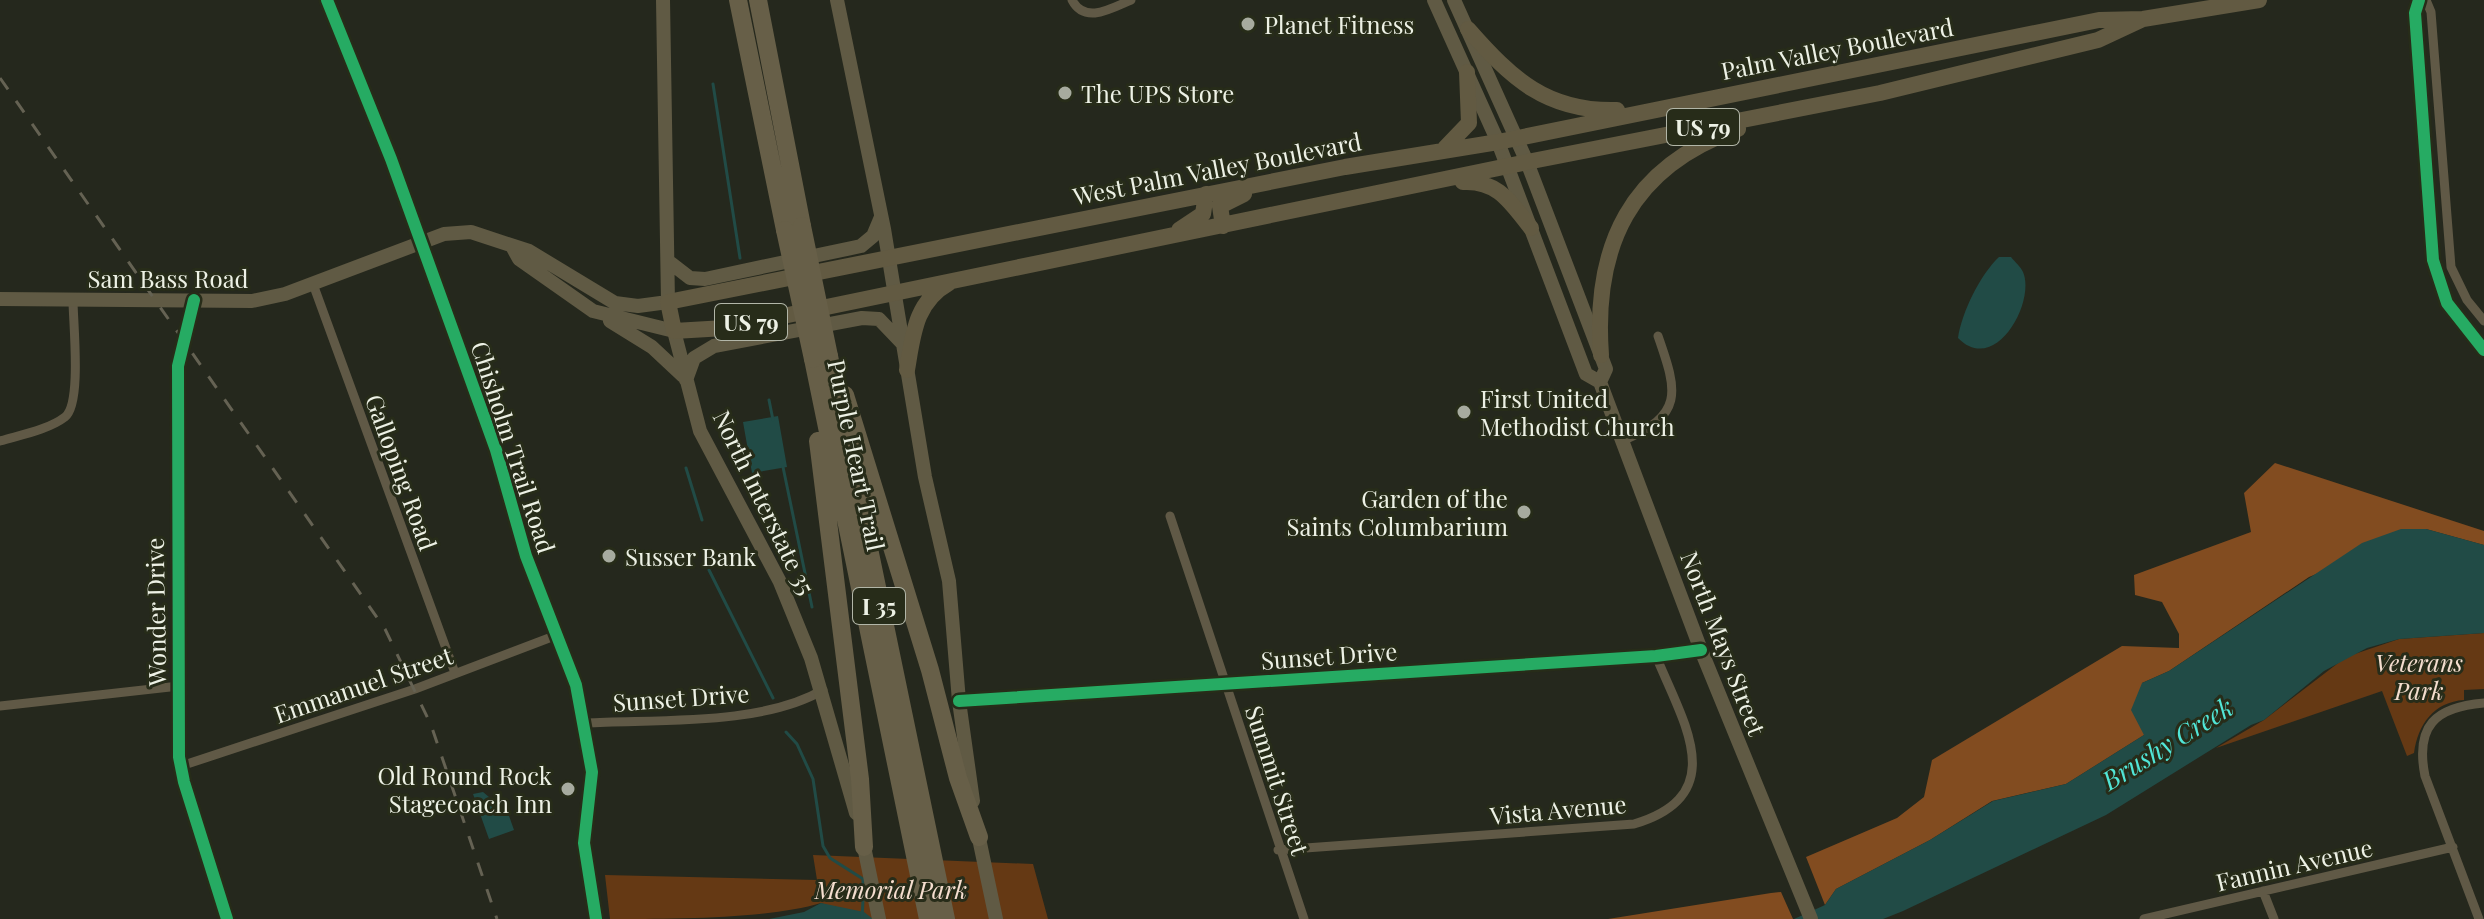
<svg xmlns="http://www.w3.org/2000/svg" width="2484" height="919" font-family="'Playfair Display',serif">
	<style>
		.green { fill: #653914 }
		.forest { fill: #824c20 }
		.water { fill: #214b46 }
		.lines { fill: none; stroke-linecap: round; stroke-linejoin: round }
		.stream { stroke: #214b46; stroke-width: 3 }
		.minor { stroke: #605946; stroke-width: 9 }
		.tertiary { stroke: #605946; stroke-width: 12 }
		.secondary { stroke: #605a44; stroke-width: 14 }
		.trunk { stroke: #625a42; stroke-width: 16 }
		.motorway { stroke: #675f48; stroke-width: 18 }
		.rail { stroke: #656253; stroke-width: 3; stroke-dasharray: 14 14; stroke-linecap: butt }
		.motorway-bridge { stroke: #675f48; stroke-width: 18 }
		.cycleway-casing { stroke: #272c19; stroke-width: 17 }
		.cycleway { stroke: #26ab63; stroke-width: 12 }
		.poi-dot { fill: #a7ab9f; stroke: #272c19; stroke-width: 3 }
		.labels { text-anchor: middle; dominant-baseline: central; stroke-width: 6; stroke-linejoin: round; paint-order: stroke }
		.shield { fill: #272c19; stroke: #b2b6a8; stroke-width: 2 }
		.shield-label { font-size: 22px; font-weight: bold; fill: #edf1e5 }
		.poi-label { font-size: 24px; fill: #edf1e5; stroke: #272c19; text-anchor: start }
		.street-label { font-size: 24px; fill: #edf1e5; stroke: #272c19 }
		.park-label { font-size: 24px; font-style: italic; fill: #f5decf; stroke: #272c19 }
		.water-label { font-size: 26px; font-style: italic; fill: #51e6d7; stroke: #272c19 }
	</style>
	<rect width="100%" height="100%" fill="#25281d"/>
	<path class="green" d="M2484 633V689L2464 690V700C2434 702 2418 724 2414 753L2407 756 2382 691 2216 748 2264 720 2346 657 2399 639Z
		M813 855 1033 864 1048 919H865L821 903C768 919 671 919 610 919L605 875 817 880Z"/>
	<path class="forest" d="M2275 463 2484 531V545L2426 529 2309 577 2169 671 2142 683 2144 735 2066 784 1992 801 1930 840 1836 889 1825 905 1806 857 1897 818 1924 797 1932 760 2122 646 2179 648V634L2162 602 2135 595 2134 575 2251 532 2244 493Z
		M1781 892 1793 919H1608L1771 893Z"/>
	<path class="water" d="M1999 257H2011C2015 262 2021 267 2023 272 2036 302 1995 376 1958 338 1962 312 1980 275 1999 257Z
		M778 416 787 467 752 473 743 422Z
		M2401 529H2426L2484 545V633L2399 639 2367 648 2324 671 2264 720 2251 725 2106 815 1903 911 1883 919H1794L1825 905 1836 889 1930 840 1993 801 2066 784 2144 735 2131 710 2142 683 2169 671 2362 543Z
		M483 792 508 813 514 830 489 839 473 794Z
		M821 903 864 912 873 919H769L804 912Z"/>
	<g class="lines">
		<path class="stream" d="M713 84 740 258
			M769 400 773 420
			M783 467 812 607
			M686 468 702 520
			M709 570 773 698
			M786 732 797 744 813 779 823 846 830 858 863 879V895
			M862 919 863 900"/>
		<path class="minor" d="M1072 0C1085 25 1112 8 1131 0
			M2419 0 2415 13 2433 260 2447 303 2484 350
			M2426 0 2431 12 2451 267 2467 300 2484 321
			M313 284 455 673
			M194 300 178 366 179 757 184 782 227 919
			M0 441C20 435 48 430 65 417 82 404 73 323 73 300
			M1622 441C1684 415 1678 393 1658 336
			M1170 516 1304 919
			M959 701 1656 656 1701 650
			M0 706 179 686
			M586 723C658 719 761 726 823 690
			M181 766 415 689 557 635
			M1278 850 1634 824C1732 795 1683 722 1656 656
			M2263 891 2274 919
			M2144 919 2453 847
			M2479 919 2425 776C2415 726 2435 707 2484 703"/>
		<path class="tertiary" d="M327 0 391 159 496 450 526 556 576 685 592 772 584 843 596 919"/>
		<path class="secondary" d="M837 0 884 229 925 477 949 581 959 701 973 801
			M1434 0 1498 142 1586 374 1600 382 1701 650 1811 919
			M1454 0 1527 162 1606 369 1600 382
			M513 248 519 259 593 311 674 331 700 431 780 582 811 658 856 813
			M668 261 690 278 705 279 861 246 873 236 881 217
			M0 299 252 301 285 294 444 234 471 232 529 251 615 303 638 306 668 302 663 0
			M610 321 652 347 683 376
			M686 380 694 358 714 346 862 318 879 319 901 342
			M977 829 996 919
			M862 837 879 919"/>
		<path class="trunk" d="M2143 19 2098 40 1880 93 1527 162 725 328 674 331 668 302 1345 167 1498 142 2099 20 2143 19 2259 0
			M1468 29C1512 79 1547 112 1617 110
			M1445 148 1469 123 1467 72
			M1463 182C1498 180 1511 203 1531 228
			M1223 226 1220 206 1244 194
			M1179 230 1203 214 1206 194
			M1601 355C1593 246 1630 167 1738 129
			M907 370C913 335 915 302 949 283"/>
		<path class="motorway" d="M738 0 785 230
			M758 0 802 226
			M829 356 946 919
			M813 359 928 919
			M845 395 930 670 958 778 979 837
			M818 441 860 779 864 847"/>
		<path class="rail" d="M0 78 385 629 431 725 497 919"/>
		<path class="motorway-bridge" d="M802 226 829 356
			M785 230 813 359"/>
		<g class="cycleway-casing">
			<path id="cycleway" d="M327 0 391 159 496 450 526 556 576 685 592 772 584 843 596 919
				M2419 0 2415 13 2433 260 2447 303 2484 350
				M194 300 178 366 179 757 184 782 227 919
				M959 701 1656 656 1701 650"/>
		</g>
		<use href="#cycleway" class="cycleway"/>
	</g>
	<g class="poi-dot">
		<circle cx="1248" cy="24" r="8"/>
		<circle cx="1065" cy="93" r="8"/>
		<circle cx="1464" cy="412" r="8"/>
		<circle cx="1524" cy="512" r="8"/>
		<circle cx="609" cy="556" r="8"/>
		<circle cx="568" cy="789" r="8"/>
	</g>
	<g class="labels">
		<g class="shield">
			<rect x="1667" y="109" width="72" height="36" rx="6"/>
			<rect x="715" y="304" width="72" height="36" rx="6"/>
			<rect x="853" y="588" width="52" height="36" rx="6"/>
		</g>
		<g class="shield-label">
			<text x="1703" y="127">US 79</text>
			<text x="751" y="322">US 79</text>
			<text x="879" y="606">I 35</text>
		</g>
		<g class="poi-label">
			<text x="1264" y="24">Planet Fitness</text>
			<text x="1081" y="93">The UPS Store</text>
			<text x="1480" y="398">First United<tspan x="1480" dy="28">Methodist Church</tspan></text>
			<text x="1508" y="498" text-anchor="end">Garden of the<tspan x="1508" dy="28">Saints Columbarium</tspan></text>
			<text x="625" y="556">Susser Bank</text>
			<text x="552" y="775" text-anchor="end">Old Round Rock<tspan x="552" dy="28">Stagecoach Inn</tspan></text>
		</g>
		<g class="street-label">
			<text transform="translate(1837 48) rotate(-11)">Palm Valley Boulevard</text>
			<text transform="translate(1217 168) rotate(-11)">West Palm Valley Boulevard</text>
			<text x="168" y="278">Sam Bass Road</text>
			<text transform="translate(514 447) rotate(72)">Chisholm Trail Road</text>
			<text transform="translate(857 455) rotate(78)">Purple Heart Trail</text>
			<text transform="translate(402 472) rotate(70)">Galloping Road</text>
			<text transform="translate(765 502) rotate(64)">North Interstate 35</text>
			<text transform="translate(155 612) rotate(-91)">Wonder Drive</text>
			<text transform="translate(1724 643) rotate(69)">North Mays Street</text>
			<text transform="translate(1329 655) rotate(-4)">Sunset Drive</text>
			<text transform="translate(363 684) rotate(-19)">Emmanuel Street</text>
			<text transform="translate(681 697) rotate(-4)">Sunset Drive</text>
			<text transform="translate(1278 780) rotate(72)">Summit Street</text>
			<text transform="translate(1558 809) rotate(-5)">Vista Avenue</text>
			<text transform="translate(2294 864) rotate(-13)">Fannin Avenue</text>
		</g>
		<g class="park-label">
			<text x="2419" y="662">Veterans<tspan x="2419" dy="28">Park</tspan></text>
			<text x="891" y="889">Memorial Park</text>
		</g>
		<g class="water-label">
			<text transform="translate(2167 743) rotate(-32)">Brushy Creek</text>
		</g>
	</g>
</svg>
